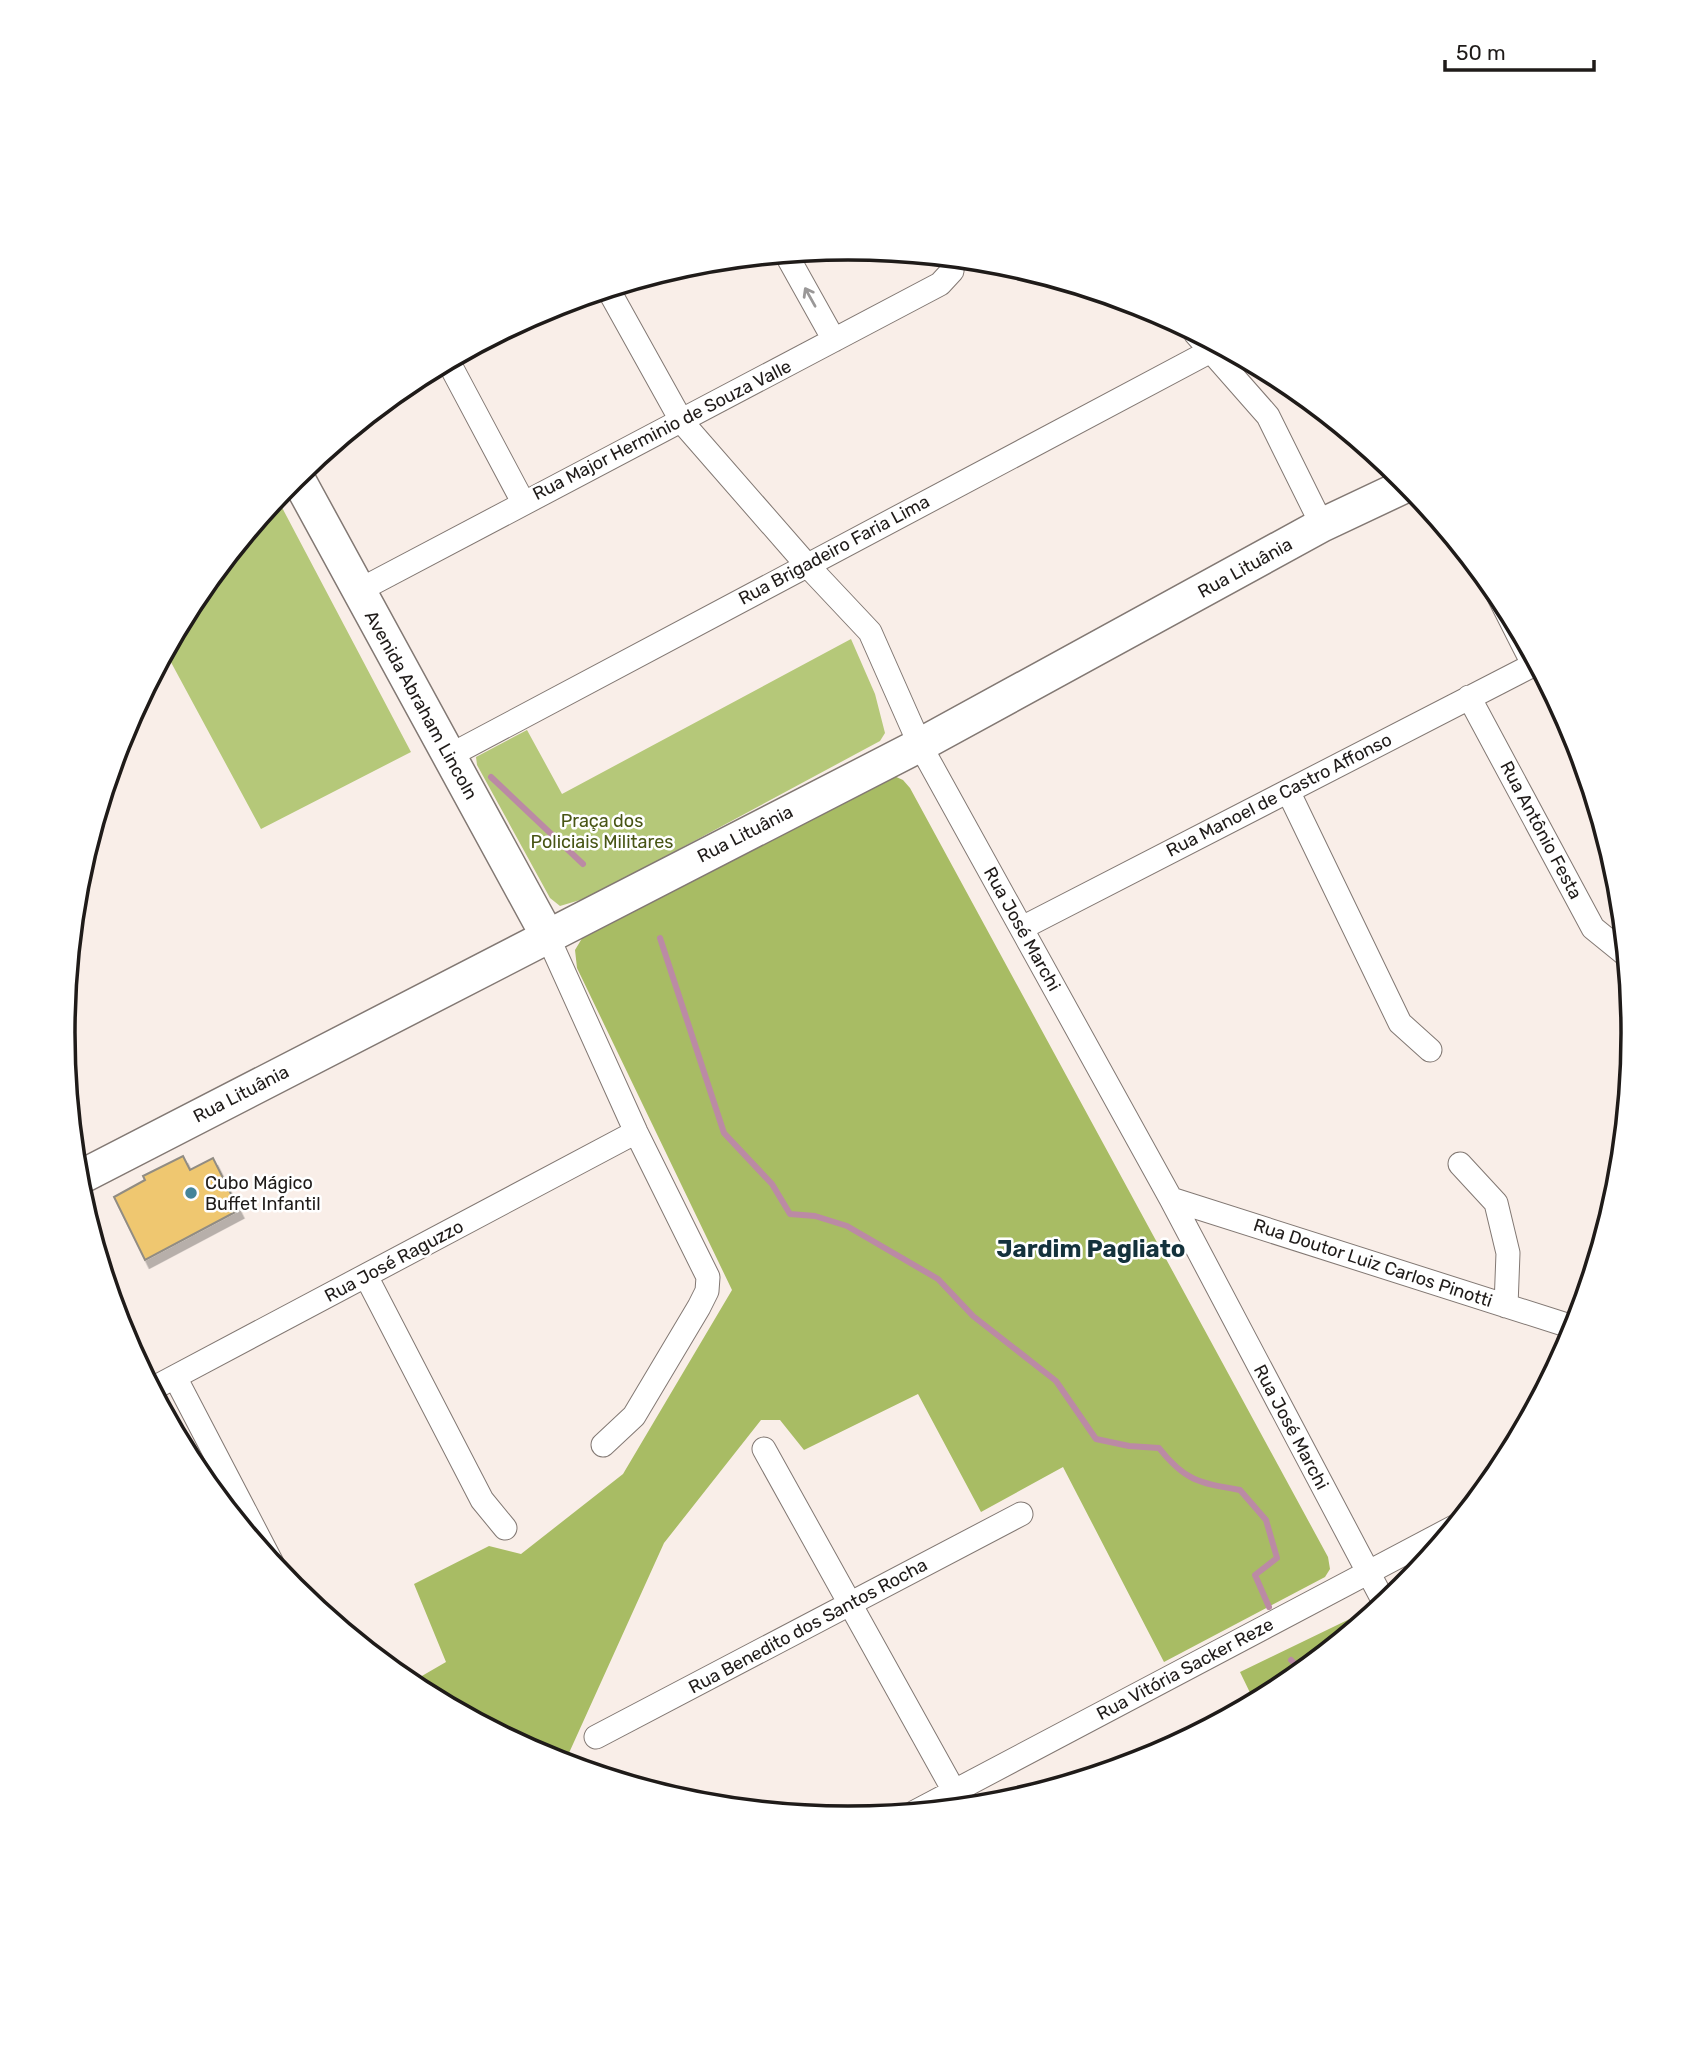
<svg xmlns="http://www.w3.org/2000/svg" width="1697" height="2067" font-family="Rubik,sans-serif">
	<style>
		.green { fill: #b5c879 }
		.forest { fill: #a8bc64 }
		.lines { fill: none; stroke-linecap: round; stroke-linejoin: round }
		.stream { stroke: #bb8aa5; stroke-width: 6 }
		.building { fill: #efc76f; stroke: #918c83; stroke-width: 2; filter: url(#shadow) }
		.street-casing { stroke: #827873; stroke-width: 25 }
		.secondary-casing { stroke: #827873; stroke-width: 36 }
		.street { stroke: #fff; stroke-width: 23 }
		.secondary { stroke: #fff; stroke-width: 33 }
		.oneway { stroke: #9a9898 }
		.poi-dot { fill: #458499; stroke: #fff; stroke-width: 2.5 }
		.labels { text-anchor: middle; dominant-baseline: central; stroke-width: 5; stroke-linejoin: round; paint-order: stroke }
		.street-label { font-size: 18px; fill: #1f1b19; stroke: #fff }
		.park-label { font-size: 18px; fill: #485515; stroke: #fff }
		.poi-label { font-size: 18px; fill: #1f1b19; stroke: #fff; text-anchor: start }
		.district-label { font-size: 24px; font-weight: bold; fill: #14323c; stroke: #fff }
		.rim { fill: none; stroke: #1f1b19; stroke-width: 3.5 }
	</style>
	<defs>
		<filter id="shadow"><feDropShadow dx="4.5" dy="8" stdDeviation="0" flood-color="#0004"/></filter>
	</defs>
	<rect width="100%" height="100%" fill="#f9eee8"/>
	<path class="green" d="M277 498 411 752 261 829 166 653 196 597Z
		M851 639 875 694 885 733 880 741 590 897 560 906 550 898 477 765 476 757 527 730 562 794Z"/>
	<path class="forest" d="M894 776 903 780 910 788 1328 1557 1330 1569 1325 1577 1164 1662 1063 1467 981 1512 918 1394 804 1450 780 1420H761L664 1543 564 1764 548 1759 408 1684 446 1662 414 1584 489 1546 521 1554 623 1474 732 1290 577 968 575 950 584 935Z
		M1360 1614 1364 1622 1285 1687 1255 1703 1240 1672Z"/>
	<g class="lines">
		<path class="stream" d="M491 777 583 864
			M660 938 724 1133 772 1184 790 1214 815 1216 847 1226 938 1279 973 1316 1056 1381 1096 1439 1129 1446 1159 1448C1185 1481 1199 1483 1240 1490L1266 1520 1277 1558 1255 1575 1269 1607
			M1291 1660 1303 1672"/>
	</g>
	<path class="building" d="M183 1156 190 1170 213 1158 239 1210 145 1260 114 1197 145 1180 143 1176Z"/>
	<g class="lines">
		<g class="street-casing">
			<path id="street" d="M786 254 834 340
				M608 289 682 422 806 564 870 632 920 745 1171 1199 1385 1604
				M1195 333 1268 416 1322 525
				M448 361 523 502
				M1494 587 1533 664
				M358 591 940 284 952 271 953 258
				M1469 697 1593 928 1625 954
				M449 756 1220 346
				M1288 791 1400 1023 1430 1050
				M1022 928 1537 663
				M547 935 636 1132 708 1277 707 1291 699 1307 634 1416 603 1445
				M1460 1164 1496 1203 1508 1253 1506 1306
				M1171 1199 1576 1328
				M366 1276 482 1500 505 1528
				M175 1377 272 1563
				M152 1389 636 1132
				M764 1449 954 1791
				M596 1737 1021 1514
				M915 1812 1456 1526"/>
		</g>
		<g class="secondary-casing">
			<path id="secondary" d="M296 475 547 935
				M77 1179 920 745 1322 525 1409 484"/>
		</g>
		<use href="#street" class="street"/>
		<use href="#secondary" class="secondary"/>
	</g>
	<defs><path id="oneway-shaft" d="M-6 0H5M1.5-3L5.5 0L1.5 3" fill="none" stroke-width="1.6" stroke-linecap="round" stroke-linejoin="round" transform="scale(1.75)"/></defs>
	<use class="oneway" href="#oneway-shaft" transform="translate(810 297) rotate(-119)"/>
	<circle class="poi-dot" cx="191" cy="1193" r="7"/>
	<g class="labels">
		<g class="street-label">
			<text transform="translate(662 430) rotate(-27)">Rua Major Herminio de Souza Valle</text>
			<text transform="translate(834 550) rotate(-28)">Rua Brigadeiro Faria Lima</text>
			<text transform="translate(1245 568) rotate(-29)">Rua Lituânia</text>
			<text transform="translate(421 705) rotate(61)">Avenida Abraham Lincoln</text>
			<text transform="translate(1279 795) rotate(-27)">Rua Manoel de Castro Affonso</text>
			<text transform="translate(1541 830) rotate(62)">Rua Antônio Festa</text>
			<text transform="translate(745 834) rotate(-27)">Rua Lituânia</text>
			<text transform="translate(1022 929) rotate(61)">Rua José Marchi</text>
			<text transform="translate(241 1094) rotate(-27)">Rua Lituânia</text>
			<text transform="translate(394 1261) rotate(-28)">Rua José Raguzzo</text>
			<text transform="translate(1373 1263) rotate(18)">Rua Doutor Luiz Carlos Pinotti</text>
			<text transform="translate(1291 1427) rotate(62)">Rua José Marchi</text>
			<text transform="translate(808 1626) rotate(-28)">Rua Benedito dos Santos Rocha</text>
			<text transform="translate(1185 1669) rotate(-28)">Rua Vitória Sacker Reze</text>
		</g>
		<g class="park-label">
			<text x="602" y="821">Praça dos<tspan x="602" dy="21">Policiais Militares</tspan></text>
		</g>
		<g class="poi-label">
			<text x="205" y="1183">Cubo Mágico<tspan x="205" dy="21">Buffet Infantil</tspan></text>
		</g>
		<g class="district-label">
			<text x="1091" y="1249">Jardim Pagliato</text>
		</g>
	</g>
	<path d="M0 0H1697V2067H0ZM75 1033a773 773 0 1 1 1546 0a773 773 0 1 1-1546 0Z" fill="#fff" fill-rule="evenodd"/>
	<path class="rim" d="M75 1033a773 773 0 1 1 1546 0a773 773 0 1 1-1546 0Z"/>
	<path d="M1445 60v10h149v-10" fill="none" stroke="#1f1b19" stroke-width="3.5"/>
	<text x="1456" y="60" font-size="21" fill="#1f1b19" stroke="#ffffff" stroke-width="5" paint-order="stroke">50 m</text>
</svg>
